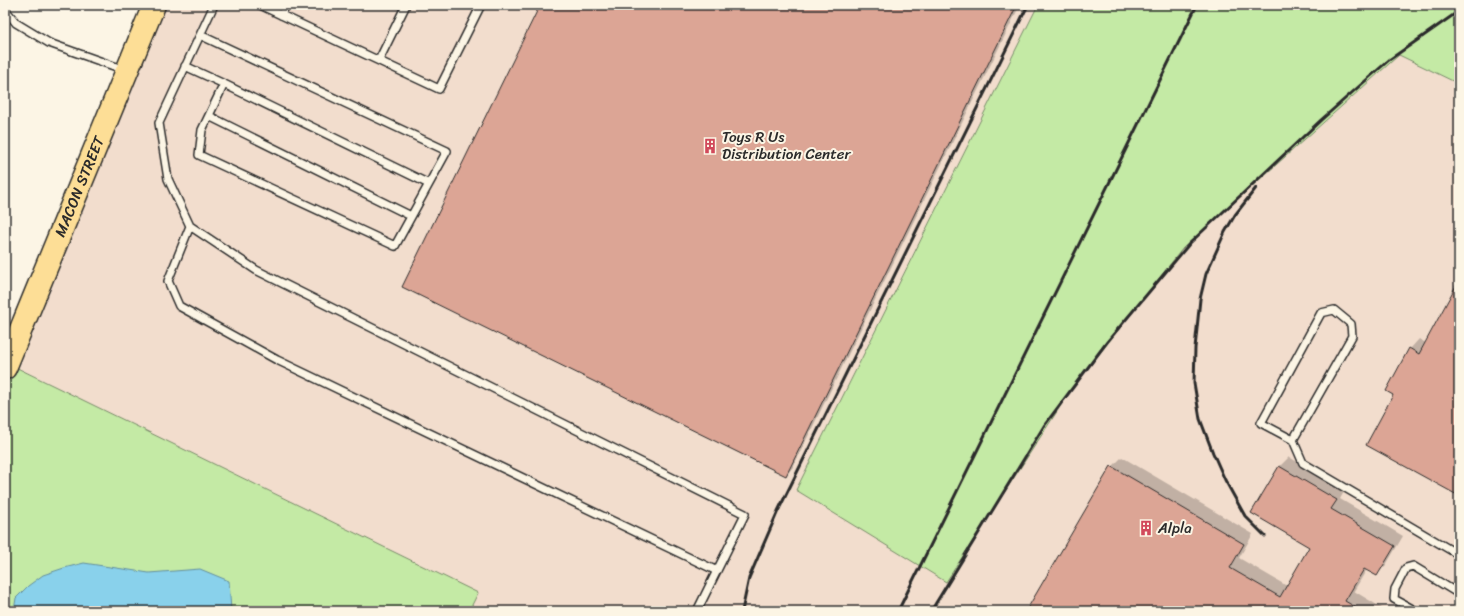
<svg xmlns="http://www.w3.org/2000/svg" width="1464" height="616" font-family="Sriracha,sans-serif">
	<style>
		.built { fill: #f2ddcd }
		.green { fill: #c4eaa5; stroke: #788a68 }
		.water { fill: #89d1eb; stroke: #638f9e }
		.shadow { fill: #0003 }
		.building { fill: #dca595; stroke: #2b2b2b }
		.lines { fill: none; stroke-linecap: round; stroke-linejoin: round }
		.lane-casing { stroke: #2b2b2b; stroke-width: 10 }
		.primary-casing { stroke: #2b2b2b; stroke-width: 25 }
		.lane { stroke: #fcf5e5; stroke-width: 7 }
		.primary { stroke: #fdde96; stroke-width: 22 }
		.rail { stroke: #2b2b2b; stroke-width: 3 }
		.labels { text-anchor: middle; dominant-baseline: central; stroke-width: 4; stroke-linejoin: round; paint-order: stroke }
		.poi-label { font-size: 15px; fill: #2b2b2b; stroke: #fcf5e5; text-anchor: start }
		.street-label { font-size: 15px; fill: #2b2b2b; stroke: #fcf5e5 }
	</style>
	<rect width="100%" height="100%" fill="#fcf5e5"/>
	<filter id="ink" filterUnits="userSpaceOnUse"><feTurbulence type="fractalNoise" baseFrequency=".025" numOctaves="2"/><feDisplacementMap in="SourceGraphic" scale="8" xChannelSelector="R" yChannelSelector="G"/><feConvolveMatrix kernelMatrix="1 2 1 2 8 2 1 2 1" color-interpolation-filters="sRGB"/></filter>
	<g filter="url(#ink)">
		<path class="built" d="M152 5H1038L796 490 1071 390 1183 248 1399 55 1459 84V611H469L477 593 5 362Z"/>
		<path class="green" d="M1038 5H1459V84L1399 55 1183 248 1071 390 946 582 796 490Z
			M5 362 478 593 469 611H5Z"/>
		<path class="water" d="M84 563 149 573 200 569 229 581 231 611H14L16 598 28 586 43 575 64 568Z"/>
		<path class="shadow" d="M542 5H1020L793 467 786 475Z
			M1459 282V495L1395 395 1410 349 1419 339 1426 343Z
			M1122 457 1253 534 1239 558 1287 586 1311 546 1280 466 1289 457 1345 490 1340 499 1403 536 1386 565 1376 575 1367 569 1354 591 1387 611H1027L1112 467Z"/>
		<path class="building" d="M540 5H1017L786 476 402 287Z
			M1459 280V496L1366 445 1393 395 1386 391 1409 348 1419 354Z
			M1111 466 1244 544 1230 568 1280 597 1309 547 1251 513 1279 466 1337 500 1331 509 1395 546 1377 576 1364 569 1345 601 1362 611H1026Z"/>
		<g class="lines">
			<g class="lane-casing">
				<path id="lane" d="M214 5 159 123 168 179 190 226 256 270 745 514 697 611
					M260 5 439 89 481 5
					M5 9 16 23 49 43 125 70
					M281 15 286 5
					M379 60 406 5
					M185 66 224 84 202 130 199 155 395 246 447 151 200 35
					M224 84 429 184
					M209 116 411 216
					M190 226 168 281 179 306 277 360 717 571
					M1293 440 1261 423 1321 313 1334 310 1351 324 1352 336 1293 440 1303 463 1459 555
					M1416 611 1394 599 1395 589 1406 568 1413 566 1459 594"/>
			</g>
			<g class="primary-casing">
				<g id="primary">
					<path id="s1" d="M5 368 154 5"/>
				</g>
			</g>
			<use href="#lane" class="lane"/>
			<use href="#primary" class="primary"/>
			<path class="rail" d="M1256 188 1235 215 1225 232 1206 274 1200 299 1195 348 1194 383 1200 419 1213 453 1225 480 1245 516 1265 536
				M742 611 749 578 778 511 1028 5
				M898 611 1197 5
				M931 611 1044 426 1107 342 1190 243 1321 120 1389 60 1459 11"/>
		</g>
	</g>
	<defs>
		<g id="building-bare" transform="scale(1.2)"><path d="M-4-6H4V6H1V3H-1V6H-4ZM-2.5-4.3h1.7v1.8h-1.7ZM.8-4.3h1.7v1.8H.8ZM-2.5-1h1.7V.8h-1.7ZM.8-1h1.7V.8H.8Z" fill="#d1495b" stroke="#fcf5e5" stroke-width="2.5" paint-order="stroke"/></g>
	</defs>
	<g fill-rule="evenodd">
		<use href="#building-bare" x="710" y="146"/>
		<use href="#building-bare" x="1146" y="528"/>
	</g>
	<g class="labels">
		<g class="poi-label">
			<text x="722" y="137">Toys R Us<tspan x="722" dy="17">Distribution Center</tspan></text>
			<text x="1158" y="528">Alpla</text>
		</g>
		<g class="street-label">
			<text stroke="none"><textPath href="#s1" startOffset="196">MACON STREET</textPath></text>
		</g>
	</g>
	<rect width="1464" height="616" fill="none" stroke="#fcf5e5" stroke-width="20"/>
	<rect x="10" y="10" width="1444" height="596" fill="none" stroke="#2b2b2b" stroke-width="1.5" filter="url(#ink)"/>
</svg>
